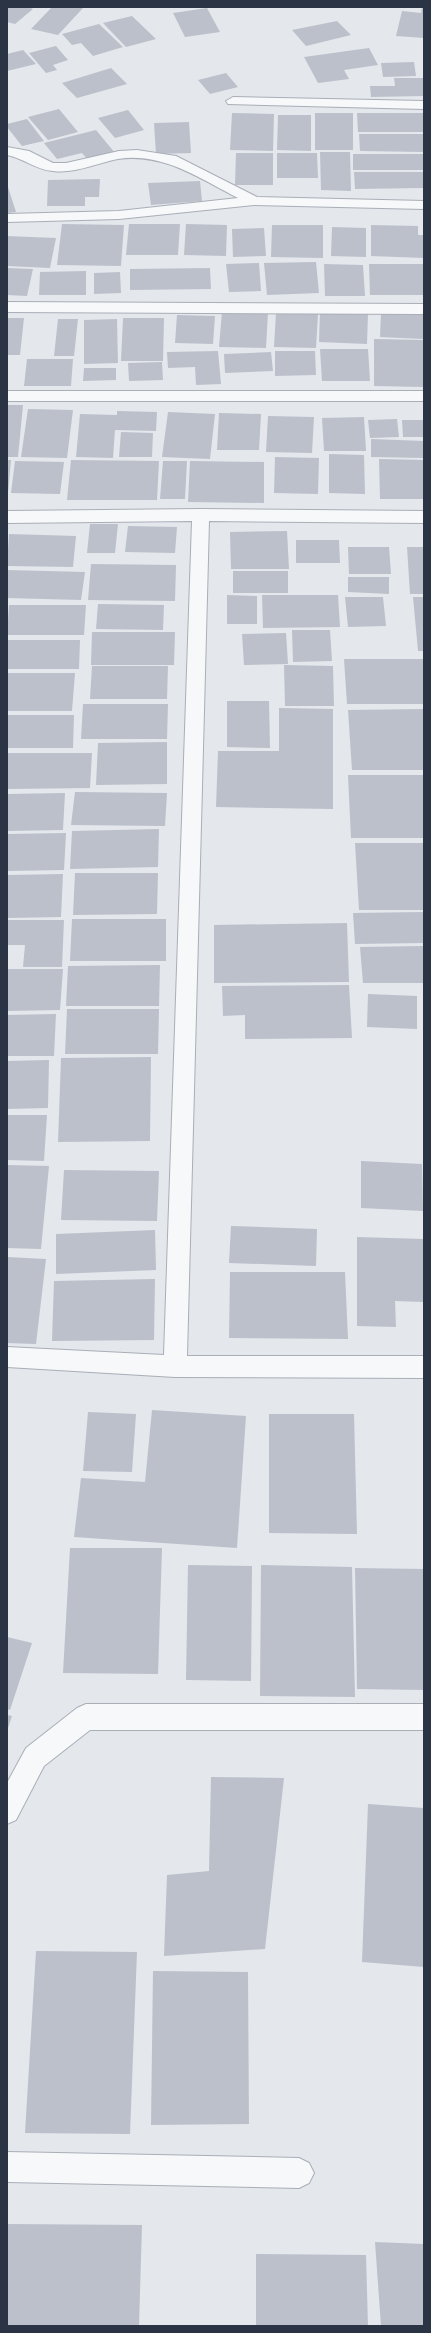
<svg xmlns="http://www.w3.org/2000/svg" width="431" height="2333" font-family="'Work Sans',sans-serif">
	<style>
		.building { fill: #bbc0ca }
		.lines { fill: none; stroke-linecap: round; stroke-linejoin: round }
		.minor-casing { stroke: #a9aeb7; stroke-width: 2 }
		.minor { fill: #f7f8fa; fill-rule: evenodd }
	</style>
	<rect width="100%" height="100%" fill="#e4e7ec"/>
	<path class="building" d="M7 7H28L33 9 15 24 7 22Z
		M52 7H80L83 8 58 35 31 29Z
		M422 7H424V38L396 36 402 11 421 13Z
		M207 8 220 32 185 37 173 13Z
		M132 16 156 39 126 47 103 23Z
		M337 21 351 35 306 46 292 30Z
		M99 24 123 47 93 56 81 43 72 45 62 34Z
		M56 46 68 60 53 65 57 70 46 73 29 53Z
		M369 48 378 65 344 70 349 79 318 83 304 57Z
		M23 50 36 64 7 71V54Z
		M414 62 416 76 383 77 381 63Z
		M111 68 127 84 77 98 62 83Z
		M226 73 238 87 210 94 198 80Z
		M394 78H424V96L371 97 370 86H395Z
		M59 109 78 132 48 140 28 117Z
		M128 110 144 130 115 138 98 118Z
		M232 113 274 114 273 151 230 150Z
		M315 113H353V150H315Z
		M357 113H424V132H358Z
		M278 115H311V151L277 150Z
		M27 119 44 141 22 146 7 127V124Z
		M189 122 191 153 156 154 154 123Z
		M96 130 115 153 88 160 82 153 57 159 44 143Z
		M359 134H424V152L360 151Z
		M320 152H350L351 191 321 190Z
		M236 153H273V185H235Z
		M277 153H317L318 178H277Z
		M353 154H424V170H353Z
		M354 172H424V188L355 189Z
		M100 179 99 197H85V206H47L48 180Z
		M200 181 202 201 151 205 148 183Z
		M7 184 16 212 7 213Z
		M62 224 124 225 121 266 57 265Z
		M129 224H180L178 255H126Z
		M186 224 227 225 226 256 184 255Z
		M272 225H323V258L271 257Z
		M371 225 418 226V235H424V258L371 256Z
		M332 227 366 228V257L331 256Z
		M264 228 266 256 233 257 232 229Z
		M7 236 56 238 50 268 7 266Z
		M316 262 319 293 267 295 264 263Z
		M259 263 261 291 229 292 226 264Z
		M324 264 363 265 365 296H325Z
		M369 264H424V295H370Z
		M7 268 33 269 27 296 7 295Z
		M210 268 211 289 130 290V269Z
		M86 271V295H39L40 272Z
		M120 272 121 293 94 294V273Z
		M222 311 268 312 266 348 219 347Z
		M320 312 368 314 367 344 319 342Z
		M276 313 318 314 316 348 274 347Z
		M381 313 424 315 423 339 380 337Z
		M177 315 215 316 213 344 175 343Z
		M7 318H24L20 355H7Z
		M123 318H164L163 361H121Z
		M58 319H78L74 356H54Z
		M117 319 118 363 84 364V320Z
		M374 339 424 340V387L374 386Z
		M320 349H368L370 381H322Z
		M218 351 221 384 196 385 195 367 168 368 167 352Z
		M275 351H315L316 375 275 376Z
		M271 352 273 371 225 373 224 354Z
		M27 359H73L71 386H24Z
		M162 362 163 380 129 381 128 363Z
		M84 368H116V380L83 381Z
		M7 405H23L18 457H7Z
		M28 409 73 410 67 458 21 457Z
		M117 411 157 412 156 431 115 430 113 458 76 457 80 414 117 415Z
		M168 412 215 414 210 459 162 457Z
		M219 413 261 414 259 450H217Z
		M268 416 314 417 312 453 266 452Z
		M364 417 366 451H324L322 418Z
		M397 419 399 437 370 438 368 420Z
		M402 420H424V437H403Z
		M121 432 153 433 152 457H119Z
		M371 439 424 441V458L371 457Z
		M329 454 364 455 365 494 329 493Z
		M275 457 319 458 318 494 274 493Z
		M379 459 424 460V499H380Z
		M7 460H11L8 493H7Z
		M71 460 159 461 157 500H67Z
		M15 461 64 462 60 494 11 493Z
		M163 461H187L185 499H160Z
		M190 461 264 462V503L188 502Z
		M90 524H118L115 553H87Z
		M128 526 177 527 175 553 125 552Z
		M287 531 289 569H231L230 532Z
		M9 534 76 536 73 567 7 566Z
		M296 540H339L340 563H296Z
		M348 547H389L391 574H349Z
		M407 547H424V594H410Z
		M91 564 176 565 175 601 88 600Z
		M7 570 85 572 81 600 7 598Z
		M233 571H288V593H233Z
		M348 577H389V594L348 592Z
		M227 595 257 596V624H227Z
		M262 595H338L340 627 263 628Z
		M345 597H383L386 626 348 627Z
		M413 597H424V651H418Z
		M98 604 164 605 163 630 96 629Z
		M9 605H86L84 635H7Z
		M292 630H330L332 661 293 662Z
		M92 632H175L174 665H91Z
		M286 633 288 664 244 665 242 634Z
		M7 640H80L79 669H7Z
		M344 659H424V704H347Z
		M284 665 333 666 334 706H285Z
		M92 666H168L167 699H90Z
		M7 673H75L72 711H7Z
		M227 701H269L270 748 227 747Z
		M83 704H168L167 739H81Z
		M279 708 333 709V809L216 807 218 751H279Z
		M424 709V770H352L348 710Z
		M7 715H74L73 748H7Z
		M167 742V784L96 785 98 743Z
		M7 753H92L90 788 7 789Z
		M348 775H424V838H351Z
		M75 792 167 793 165 826 71 825Z
		M65 793 63 830 7 831V794Z
		M159 829 158 867 70 869 72 831Z
		M66 833 64 870 7 871V834Z
		M355 843H424V910H359Z
		M75 873H158L157 914 73 915Z
		M63 874 61 917 7 918V875Z
		M424 912V943L355 944 353 913Z
		M72 919H166V961H70Z
		M7 920H64L62 967H23L25 945H7Z
		M347 923 349 982 214 983V925Z
		M424 946V983H363L360 947Z
		M160 965 159 1006H66L68 966Z
		M7 969H63L60 1010 7 1011Z
		M349 985 352 1038 245 1039V1015L223 1016 222 986Z
		M368 994 417 996V1029L367 1027Z
		M67 1009H159L158 1054H65Z
		M56 1014 54 1056H7V1015Z
		M151 1057 150 1141 58 1142 61 1058Z
		M49 1060 48 1108 7 1109V1061Z
		M7 1115H47L44 1161 7 1160Z
		M361 1161 422 1164 423 1211 361 1208Z
		M7 1165 49 1166 41 1249 7 1248Z
		M64 1170 159 1171 157 1221 61 1220Z
		M231 1226 317 1229 316 1266 229 1263Z
		M155 1230 156 1270 56 1274V1234Z
		M357 1237 424 1239V1302L395 1301 396 1327 357 1326Z
		M7 1257 46 1259 36 1344 7 1343Z
		M230 1272H345L348 1339 229 1338Z
		M155 1279 154 1340 52 1341 54 1281Z
		M152 1410 246 1416 237 1548 74 1537 81 1478 145 1482Z
		M88 1412 136 1414 132 1472 83 1471Z
		M269 1414H354L357 1534 269 1533Z
		M70 1548H162L158 1674 63 1673Z
		M188 1565 252 1566 251 1681 186 1680Z
		M261 1565 352 1567 355 1697 260 1696Z
		M355 1568 424 1569V1690L357 1689Z
		M7 1637 32 1643 10 1710 7 1709Z
		M7 1715 12 1716 7 1731Z
		M211 1777 284 1778 265 1949 164 1956 167 1875 209 1871Z
		M368 1804 424 1808V1967L362 1962Z
		M36 1951 137 1952 130 2134 25 2133Z
		M153 1971 248 1972 249 2124 151 2125Z
		M7 2224 142 2225 139 2326H7Z
		M375 2242 424 2244V2326H381Z
		M256 2254 366 2255 368 2326H256Z"/>
	<g class="lines">
		<g class="minor-casing">
			<path id="minor" d="M233 97 424 101V109L228 104 226 101Z
				M7 147 29 151 53 163H66L119 151 137 150 176 156 257 197 424 201V209L254 205 119 219 7 222V214L119 211 238 198C200 179 163 152 118 159 97 163 75 174 53 171 36 170 23 158 7 155Z
				M7 302 424 304V314L7 312Z
				M7 391H424V401H7Z
				M201 509 424 511V523L209 521 187 1356H424V1378L175 1377 7 1367V1347L164 1355 192 521 7 523V511Z
				M86 1704H424V1730H90L44 1766 16 1820 7 1824V1783L26 1748 77 1708Z
				M7 2152 299 2158 309 2163 314 2173 309 2183 299 2188 7 2182Z"/>
		</g>
		<use href="#minor" class="minor"/>
	</g>
	<rect width="431" height="2333" fill="none" stroke="#2b3445" stroke-width="16"/>
</svg>
